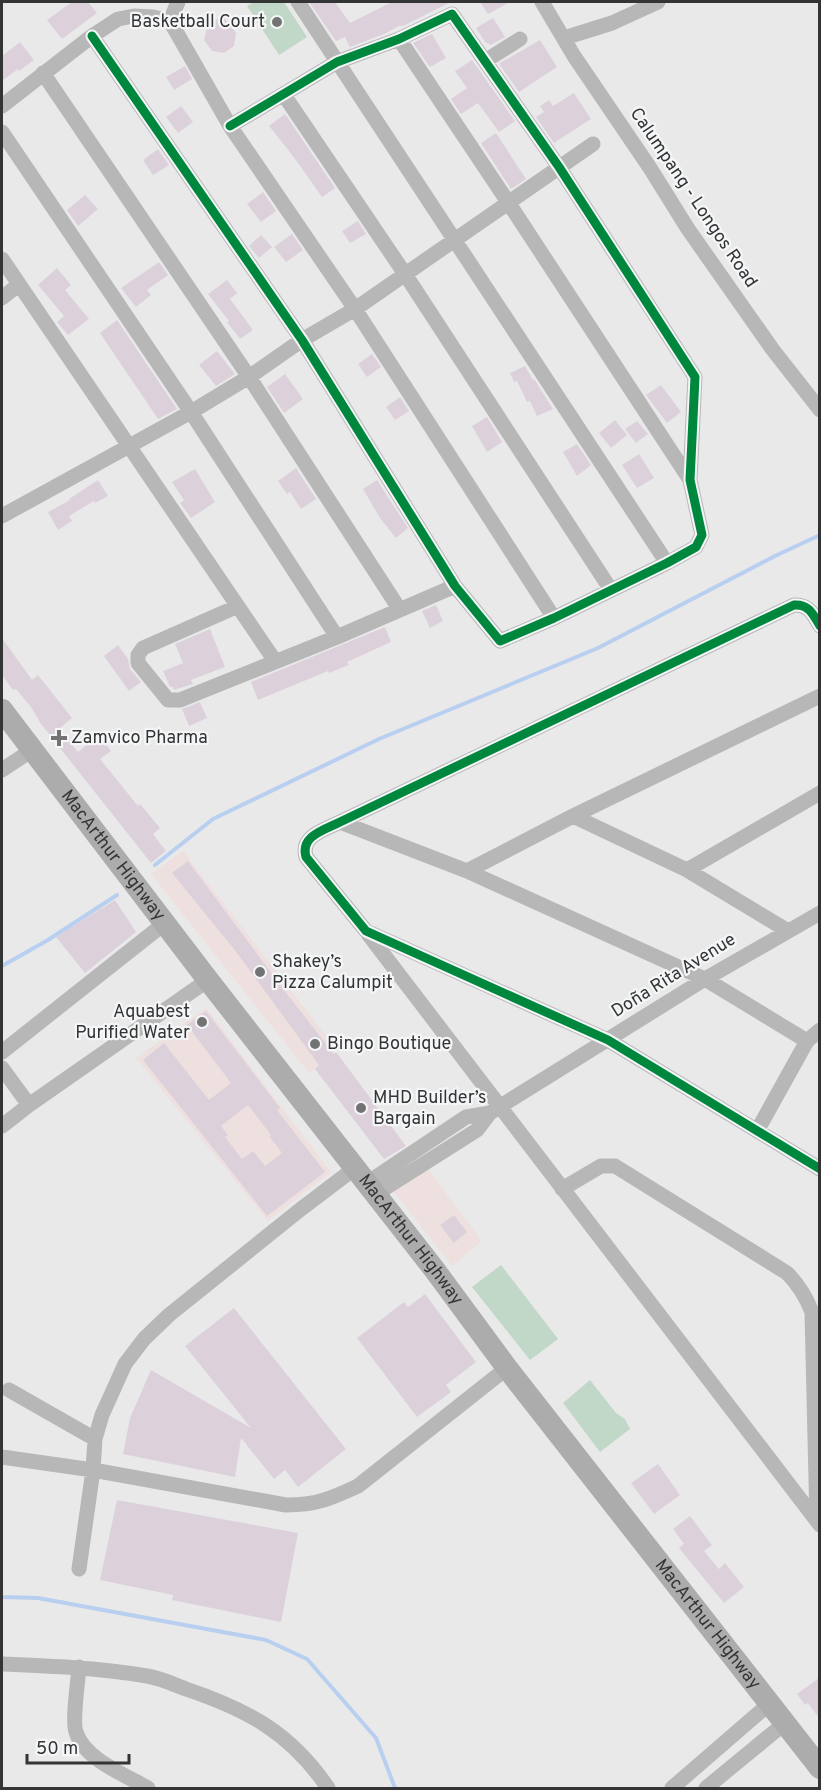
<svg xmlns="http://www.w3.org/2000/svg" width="821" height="1790" font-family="Overpass,sans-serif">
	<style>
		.commercial { fill: #eee0de }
		.green { fill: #c1d7c7 }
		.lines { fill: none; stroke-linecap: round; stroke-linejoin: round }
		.stream { stroke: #b8cff0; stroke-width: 4 }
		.building { fill: #dcd1db; fill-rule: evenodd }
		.minor { stroke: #b8b7b7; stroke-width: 15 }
		.highway { stroke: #acacac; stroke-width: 22 }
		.cycleway-casing { stroke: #f5f6f8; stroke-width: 13 }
		.cycleway { stroke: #00873e; stroke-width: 9 }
		.poi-dot { fill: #737374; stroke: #f5f6f8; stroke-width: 2 }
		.labels { text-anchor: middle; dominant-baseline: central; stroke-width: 4.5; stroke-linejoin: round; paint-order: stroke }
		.poi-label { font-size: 18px; fill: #333434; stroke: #f5f6f8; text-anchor: start }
		.street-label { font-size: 18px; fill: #333434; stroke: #f5f6f8 }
	</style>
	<rect width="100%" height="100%" fill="#e9e9ea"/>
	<path class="commercial" d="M183 851 337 1050 309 1073 151 874Z
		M206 1008 331 1172 268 1221 136 1058Z
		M428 1169 482 1241 452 1266 393 1191Z"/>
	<path class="green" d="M254 2H284L307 37 279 55 247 6Z
		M501 1265 558 1339 530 1360 472 1287Z
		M590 1380 616 1413 625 1419 630 1429 600 1452 563 1403Z"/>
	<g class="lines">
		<path class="stream" d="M155 865 213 819 379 739 598 648 775 556 820 535
			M2 966 48 940 117 895
			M2 1597 38 1598 266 1640 307 1659 376 1738 395 1788"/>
	</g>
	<path class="building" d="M72 2H88L97 13 62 39 47 20Z
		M309 2H335L350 23 392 2H451L403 26H399L384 34 350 47 345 37 336 41Z
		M480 2H510L488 14Z
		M222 15 236 33 234 46 224 53 212 51 204 40 207 28Z
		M493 18 505 37 491 45 485 42 476 28Z
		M432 34 446 58 430 67 413 43Z
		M540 40 557 67 519 92 500 65V63Z
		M20 42 34 60 19 71 18 69 2 81V56Z
		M472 60 515 121 499 132 478 103 461 114 451 99 467 88 455 71Z
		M185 66 192 79 174 90 166 77Z
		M574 93 591 119 554 143 536 117 544 112 540 106 549 100 553 106Z
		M181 106 193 122 178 133 166 117Z
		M285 114 335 188 322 197 293 156 269 126Z
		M496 133 526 179 511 189 481 143Z
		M158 149 169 165 153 175 143 160Z
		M263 192 276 211 261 222 247 204Z
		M85 195 98 209 78 226 67 210Z
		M358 221 366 234 350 243 342 231Z
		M292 234 303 250 286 262 274 247Z
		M261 235 272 247 259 258 249 246Z
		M159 262 168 275 147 290 151 295 136 307 121 288Z
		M57 268 71 285 65 290 89 319 68 335 57 322 64 316 38 285Z
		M227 280 237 293 230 299 253 330 240 339 227 322 229 321 208 294Z
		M117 320 177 409 158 419 100 333Z
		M217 351 235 374 216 386 199 365Z
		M372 354 381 367 367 377 358 364Z
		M525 366 533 380 534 379 553 409 537 416 530 401 527 402 517 381 514 382 510 373Z
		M285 374 303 399 284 413 267 387Z
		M661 385 681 412 667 423 646 395Z
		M400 397 409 411 395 420 386 407Z
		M487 417 502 442 487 452 472 426Z
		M615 420 627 435 611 448 599 433Z
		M637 421 648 434 636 443 625 429Z
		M577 444 591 465 577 476 563 452Z
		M639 454 654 478 637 488 622 465Z
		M296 468 316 499 301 509 290 492 287 494 278 481Z
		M195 469 215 502 191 518 180 503 184 500 172 482Z
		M98 480 108 496 95 503 94 501 69 516 72 521 58 530 48 512 70 500 69 499Z
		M377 480 408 528 396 538 380 518 363 489Z
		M436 605 443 621 430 628 422 611Z
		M385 627 391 642 347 662 349 665 329 673 328 671 258 700 251 682Z
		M210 629 225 667 191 680 193 684 174 690 173 687H170L163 671 183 663 175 644Z
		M2 638 32 680 38 675 72 718 59 729 78 752 99 735 111 751 100 759 138 806 140 804 160 828 153 834 166 851 151 863 41 724 31 707 16 689 13 690 2 675Z
		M118 645 128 659 130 669 141 682 129 691 104 656Z
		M200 702 207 718 189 726 182 709Z
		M188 861 287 994 334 1054 336 1052 406 1146 384 1159 315 1069 319 1065 234 949 172 873Z
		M115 900 136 932 85 973 56 937Z
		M206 1011 280 1108 277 1110 325 1172 267 1216 143 1060 164 1043 209 1100 231 1083 187 1025ZM248 1105 271 1135 269 1136 282 1153 265 1166 253 1151 242 1159 225 1137 228 1135 221 1126Z
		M454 1215 467 1232 454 1243 440 1225Z
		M425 1294 476 1362 446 1385 451 1392 417 1417 357 1338 404 1302 408 1307Z
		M234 1308 346 1449 298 1487 285 1470 274 1479 241 1438 235 1477 123 1454 130 1418 151 1370 251 1428 185 1346Z
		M658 1464 680 1495 654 1514 631 1483Z
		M117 1500 298 1533 281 1622 172 1600 173 1595 100 1580Z
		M690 1516 712 1545 704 1551 719 1569 725 1563 744 1587 724 1603 679 1548 684 1544 673 1529Z
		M819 1678V1718L808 1703 805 1705 797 1694Z"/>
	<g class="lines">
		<path class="minor" d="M298 2 667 563
			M542 2 574 56 650 168 688 229 773 350 820 410
			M170 21 230 126 355 309 554 618
			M92 36 302 340 455 586 500 641 554 618 667 563 696 547 702 535 690 480 695 377 559 167 452 14 399 39 337 62 230 126
			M564 38 612 23 658 2
			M399 39 508 202 690 480
			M485 61 520 39
			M43 73 249 377 400 610
			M284 95 405 274 611 590
			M2 106 92 36 118 19 134 16 153 17 170 21 178 2
			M2 132 191 412 337 637
			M2 259 275 661
			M2 298 18 285
			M2 516 191 412 249 377 302 340 355 309 593 144
			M236 607 143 648 138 655V663L168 700H180L337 637 455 586
			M820 626C813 614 809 604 794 605L340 822C324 830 300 836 306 857L366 931 608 1040 820 1169
			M2 770 32 750
			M573 816 687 870 788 931
			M340 822 467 871 705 979 807 1041 820 1030
			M687 870 820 793
			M467 871 573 816 820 696
			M368 934 820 1525
			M2 1052 165 923
			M2 1068 29 1105
			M2 1126 29 1105 208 980
			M757 1131 807 1041
			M367 1183 466 1117 490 1113
			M562 1189 601 1166H615L787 1273C799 1285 806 1297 812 1312L817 1521
			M376 1194 477 1130 490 1113 499 1107 705 979 820 913
			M9 1390 95 1439
			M2 1457 93 1470 286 1505C316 1505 330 1499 358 1486L507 1368
			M79 1569 93 1470 95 1439 102 1415 125 1364 144 1339 169 1315 301 1209 355 1168
			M2 1664C50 1666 99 1668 147 1676 160 1678 173 1684 186 1689 248 1710 291 1733 328 1788
			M79 1667C78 1681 72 1721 76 1732 84 1759 125 1775 148 1788
			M672 1788 769 1704
			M706 1788 785 1723"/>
		<path class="highway" id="s1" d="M2 710 208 980 434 1269 507 1368 820 1768"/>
		<g class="cycleway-casing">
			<path id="cycleway" d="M92 36 302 340 455 586 500 641 554 618 667 563 696 547 702 535 690 480 695 377 559 167 452 14 399 39 337 62 230 126
				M820 626C813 614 809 604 794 605L340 822C324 830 300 836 306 857L366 931 608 1040 820 1169"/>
		</g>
		<use href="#cycleway" class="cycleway"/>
	</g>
	<g class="poi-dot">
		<circle cx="277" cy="22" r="6"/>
		<path d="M56 729h6v6h6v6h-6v6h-6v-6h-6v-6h6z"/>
		<circle cx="260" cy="972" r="6"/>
		<circle cx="202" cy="1022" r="6"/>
		<circle cx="315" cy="1044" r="6"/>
		<circle cx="361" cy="1108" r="6"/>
	</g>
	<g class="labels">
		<g class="poi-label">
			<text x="265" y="22" text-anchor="end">Basketball Court</text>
			<text x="71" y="738">Zamvico Pharma</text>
			<text x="272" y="962">Shakey’s<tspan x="272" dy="21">Pizza Calumpit</tspan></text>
			<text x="190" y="1012" text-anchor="end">Aquabest<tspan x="190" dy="21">Purified Water</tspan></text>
			<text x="327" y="1044">Bingo Boutique</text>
			<text x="373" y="1098">MHD Builder’s<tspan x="373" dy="21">Bargain</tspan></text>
		</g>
		<g class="street-label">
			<text transform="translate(693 198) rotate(56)">Calumpang - Longos Road</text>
			<text stroke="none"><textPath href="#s1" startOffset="183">MacArthur Highway</textPath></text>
			<text transform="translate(674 976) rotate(-32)">Doña Rita Avenue</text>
			<text stroke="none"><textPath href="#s1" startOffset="669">MacArthur Highway</textPath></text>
			<text stroke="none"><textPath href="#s1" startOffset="1155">MacArthur Highway</textPath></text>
		</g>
	</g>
	<rect width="821" height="1790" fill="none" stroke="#333434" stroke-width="6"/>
	<path d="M27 1754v9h102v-9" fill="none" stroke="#333434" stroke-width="3"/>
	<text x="36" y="1754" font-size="18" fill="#333434" stroke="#f5f6f8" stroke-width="4.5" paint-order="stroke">50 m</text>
</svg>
